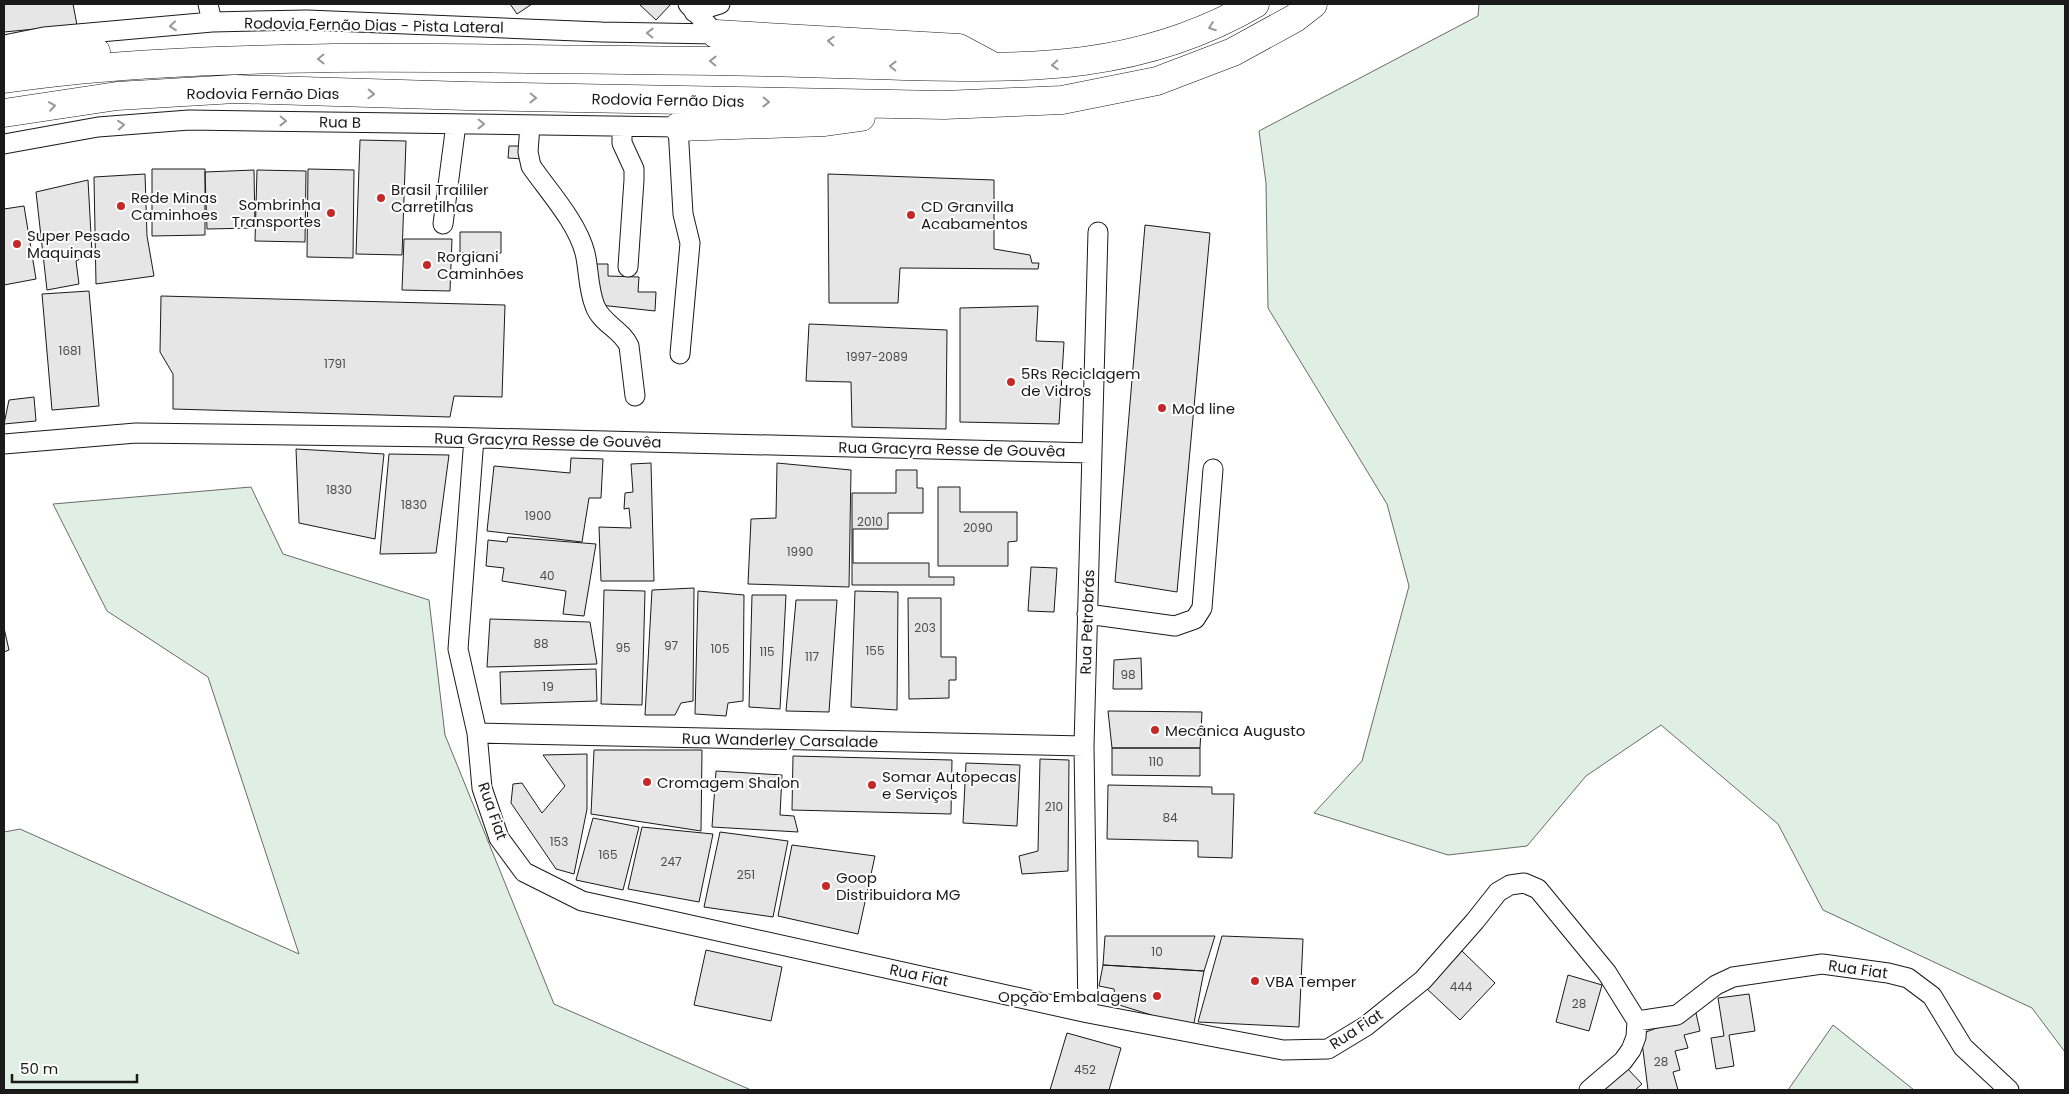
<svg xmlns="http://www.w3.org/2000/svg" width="2069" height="1094" font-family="Poppins,sans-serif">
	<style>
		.green { fill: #e0efe3; stroke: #6a6a6a }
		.building { fill: #e6e6e6; stroke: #1a1a1a }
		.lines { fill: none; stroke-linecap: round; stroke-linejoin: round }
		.minor-casing { stroke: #1a1a1a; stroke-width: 21 }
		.highway-casing { stroke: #1a1a1a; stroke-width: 29 }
		.minor { stroke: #fff; stroke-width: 19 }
		.highway { stroke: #fff; stroke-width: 28 }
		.oneway { stroke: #989898 }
		.poi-dot { fill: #c62828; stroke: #fff; stroke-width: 2 }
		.labels { text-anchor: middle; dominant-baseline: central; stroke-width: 4; stroke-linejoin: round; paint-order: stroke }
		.number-label { font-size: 12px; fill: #4d4d4d }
		.street-label { font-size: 15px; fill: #1a1a1a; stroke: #fff }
		.poi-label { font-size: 15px; fill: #1a1a1a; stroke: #fff; text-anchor: start }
	</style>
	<rect width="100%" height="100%" fill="#fff"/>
	<path class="green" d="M1479 4H2065V1052L2032 1008 1823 910 1778 824 1661 725 1586 776 1527 846 1448 855 1314 813 1362 761 1409 586 1387 504 1268 308 1266 183 1259 131 1478 16Z
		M251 487 283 554 429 600 445 735 554 1004 751 1090H4V832L20 829 299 954 208 677 107 611 53 504Z
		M1833 1025 1914 1090H1788Z"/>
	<path class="building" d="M4 4H73L77 25 4 32Z
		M510 4H532L517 14Z
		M639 4H671L656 20Z
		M360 140 406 141 402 255 356 254Z
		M509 146H524V159L508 158Z
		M152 169H205V235L152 236Z
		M308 169 354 170 353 258 307 257Z
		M254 170 255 228 207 229 205 172Z
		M257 170 306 171 305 242 255 241Z
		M145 174 147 236 154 276 96 284 94 177Z
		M828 174 994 180V249L1030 255 1032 263H1039L1038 269 900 268 898 303H829Z
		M88 180 92 253 76 261 79 284 47 290 36 192Z
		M24 206 36 279 4 285V209Z
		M1145 225 1210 233 1177 592 1115 582Z
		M460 232H501V253H460Z
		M404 239H452L450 291 402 290Z
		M595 264H608V276L639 277 638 292H656L655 311 600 305Z
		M89 291 99 406 52 410 42 294Z
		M161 296 505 305 502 397 454 396 450 417 173 409V374L160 352Z
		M1038 306 1036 341 1064 342 1059 424 960 422V308Z
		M809 324 947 330 946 429 852 427 851 382 806 381Z
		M34 397 36 421 4 424 9 400Z
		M296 449 384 454 375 539 299 523Z
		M389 454 449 455 436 553 380 554Z
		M571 458 603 459 601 498H589L582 542 487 531 494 466 570 473Z
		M651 463 654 581H601L599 527 631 528 629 508 624 509 625 493 633 492 631 464Z
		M777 463 851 470 849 587 748 584 751 519 776 518Z
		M896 470H917V488H923V513H888V529H853V563H929V577H954V585H852V493H896Z
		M938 487H960V512H1017V541L1008 542V566H938Z
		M508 537 596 544 584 616 563 614 566 591 502 581 504 568 486 566 488 540 507 542Z
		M1031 567 1057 568 1054 612 1028 611Z
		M694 588 693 701 681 703 675 715H645L652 590Z
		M604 590 645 591 642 705 601 704Z
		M698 591 744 595 743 701 728 703 726 716 695 714Z
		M855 591 898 592 897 710 851 707Z
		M752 595H786L780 709 749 707Z
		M908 598H941V657H956V680H949V698L909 699Z
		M796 600H837L829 712 786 711Z
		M490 619 590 622 597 664 487 667Z
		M4 628 9 650 4 652Z
		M1141 658 1142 689H1113L1114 660Z
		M596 669 597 701 501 704 500 672Z
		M1108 711 1202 712 1200 748H1112Z
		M1112 748H1200V776L1112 775Z
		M594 750H702L701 831 591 814Z
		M587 754V809L574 874 556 869 511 803 513 784 522 783 542 813 565 786 543 755Z
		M793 756 952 760 951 814 792 810Z
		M1040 759 1069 760 1068 871 1022 874 1019 856 1038 851Z
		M966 763 1020 765 1017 826 963 823Z
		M716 771 782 775 780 815 794 816 798 832 712 827Z
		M1108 785 1212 787V794H1234L1232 858 1198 857V841L1107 839Z
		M593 818 639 827 623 890 576 880Z
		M642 827 713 834 699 902 628 889Z
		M720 832 788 841 773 917 704 907Z
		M792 845 875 856 858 934 778 916Z
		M1105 936H1215L1204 971 1103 965Z
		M1222 936 1303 939 1299 1027 1198 1022Z
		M706 950 782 967 771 1021 694 1005Z
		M1462 951 1495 983 1460 1020 1426 988Z
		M1103 965 1204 971 1193 1028 1116 1004 1114 989 1099 986Z
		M1568 975 1602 985 1589 1031 1556 1022Z
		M1749 994 1755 1031 1729 1035 1734 1066 1716 1069 1711 1038 1724 1036 1718 998Z
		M1696 1013 1700 1031 1684 1035 1688 1048 1675 1051 1680 1070 1673 1072 1678 1090H1648L1641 1034Z
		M1067 1033 1121 1048 1109 1090H1050Z
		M1626 1067 1642 1084 1635 1090H1599Z"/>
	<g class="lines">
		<g class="minor-casing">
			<path id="minor" d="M208 4 212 22
				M688 4 716 34
				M694 12 720 4
				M4 45 44 37 212 22 307 20 602 32 716 34
				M530 125 528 152 531 166C549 192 577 222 585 253 589 270 588 289 595 306 601 323 622 330 629 346L635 396
				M622 126V143L634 169V180L628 267
				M4 144 98 127 189 120 678 127 683 214 690 243 680 354
				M443 224 456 124
				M474 438 458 649 477 733 482 788 499 838 524 872 582 901 1088 1013 1283 1050 1328 1049 1366 1026 1423 980 1475 921 1498 892 1510 885 1524 883 1538 889 1607 973 1637 1021 1636 1037 1631 1050 1623 1061 1589 1090
				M4 444 136 433 443 437 1092 453
				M1087 614 1175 626 1195 619 1202 608 1213 469
				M477 733 1084 746
				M1088 1013 1084 746 1098 232
				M1637 1021 1677 1015 1716 985 1733 977 1822 964 1888 973 1908 978 1932 996 1963 1047 2009 1090"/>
		</g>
		<g class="highway-casing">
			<path id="highway" d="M716 34 959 48 987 63
				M4 55 96 52
				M4 79C113 63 223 60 333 58 460 57 587 60 714 61 778 62 841 64 904 66 1032 69 1141 70 1255 4
				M4 113 117 96 235 89 467 96 944 105 1062 100 1157 81 1233 52 1295 18 1313 4
				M678 127 825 122 861 117"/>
		</g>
		<use href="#minor" class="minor"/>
		<use href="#highway" class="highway"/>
	</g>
	<defs><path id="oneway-chevron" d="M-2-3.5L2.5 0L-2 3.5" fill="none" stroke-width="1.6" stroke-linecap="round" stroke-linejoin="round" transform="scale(1.25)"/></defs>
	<g class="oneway">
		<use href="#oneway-chevron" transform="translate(173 26) rotate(174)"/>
		<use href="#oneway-chevron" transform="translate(1212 27) rotate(160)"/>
		<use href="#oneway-chevron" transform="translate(650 33) rotate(-179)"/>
		<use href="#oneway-chevron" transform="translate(831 41) rotate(-177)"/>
		<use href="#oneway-chevron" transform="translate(321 59) rotate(179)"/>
		<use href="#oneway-chevron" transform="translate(713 61) rotate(-179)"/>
		<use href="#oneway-chevron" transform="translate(1055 65) rotate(177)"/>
		<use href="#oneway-chevron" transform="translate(893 66) rotate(-179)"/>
		<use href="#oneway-chevron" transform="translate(371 94) rotate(2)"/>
		<use href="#oneway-chevron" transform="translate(533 98) rotate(1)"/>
		<use href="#oneway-chevron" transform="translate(766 102) rotate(1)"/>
		<use href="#oneway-chevron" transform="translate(52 106) rotate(-8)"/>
		<use href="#oneway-chevron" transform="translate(283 121) rotate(1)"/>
		<use href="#oneway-chevron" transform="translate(481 124) rotate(1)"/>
		<use href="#oneway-chevron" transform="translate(121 125) rotate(-5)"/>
	</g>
	<g class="poi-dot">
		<circle cx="381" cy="198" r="5"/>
		<circle cx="121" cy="206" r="5"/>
		<circle cx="331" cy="213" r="5"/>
		<circle cx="911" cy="215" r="5"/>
		<circle cx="17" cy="244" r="5"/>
		<circle cx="427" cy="265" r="5"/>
		<circle cx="1011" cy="382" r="5"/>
		<circle cx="1162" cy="408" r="5"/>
		<circle cx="1155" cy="730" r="5"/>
		<circle cx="647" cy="782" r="5"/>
		<circle cx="872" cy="785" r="5"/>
		<circle cx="826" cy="886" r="5"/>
		<circle cx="1255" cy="981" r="5"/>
		<circle cx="1157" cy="996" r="5"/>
	</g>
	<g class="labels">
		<g class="number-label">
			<text x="70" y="350">1681</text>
			<text x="877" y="356">1997-2089</text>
			<text x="335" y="363">1791</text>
			<text x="339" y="489">1830</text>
			<text x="414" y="504">1830</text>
			<text x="538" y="515">1900</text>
			<text x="870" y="521">2010</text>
			<text x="978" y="527">2090</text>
			<text x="800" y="551">1990</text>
			<text x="547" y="575">40</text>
			<text x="925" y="627">203</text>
			<text x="541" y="643">88</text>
			<text x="671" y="645">97</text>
			<text x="623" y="647">95</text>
			<text x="720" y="648">105</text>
			<text x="875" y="650">155</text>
			<text x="767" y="651">115</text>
			<text x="812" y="656">117</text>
			<text x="1128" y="674">98</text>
			<text x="548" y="686">19</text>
			<text x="1156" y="761">110</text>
			<text x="1054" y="806">210</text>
			<text x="1170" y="817">84</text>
			<text x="559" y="841">153</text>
			<text x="608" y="854">165</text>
			<text x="671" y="861">247</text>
			<text x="746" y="874">251</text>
			<text x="1157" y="951">10</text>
			<text x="1461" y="986">444</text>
			<text x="1579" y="1003">28</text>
			<text x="1661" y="1061">28</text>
			<text x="1085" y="1069">452</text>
		</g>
		<g class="street-label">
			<text transform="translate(374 25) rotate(1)">Rodovia Fernão Dias - Pista Lateral</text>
			<text x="263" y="93">Rodovia Fernão Dias</text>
			<text transform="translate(668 100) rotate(1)">Rodovia Fernão Dias</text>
			<text transform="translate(340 122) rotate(1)">Rua B</text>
			<text transform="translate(548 440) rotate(1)">Rua Gracyra Resse de Gouvêa</text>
			<text transform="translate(952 449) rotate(1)">Rua Gracyra Resse de Gouvêa</text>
			<text transform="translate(1087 622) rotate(-88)">Rua Petrobrás</text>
			<text transform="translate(780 740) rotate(1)">Rua Wanderley Carsalade</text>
			<text transform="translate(493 811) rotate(71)">Rua Fiat</text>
			<text transform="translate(1858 969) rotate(8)">Rua Fiat</text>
			<text transform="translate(919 975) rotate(12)">Rua Fiat</text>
			<text transform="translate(1356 1029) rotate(-33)">Rua Fiat</text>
		</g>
		<g class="poi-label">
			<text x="391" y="189">Brasil Traililer<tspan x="391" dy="17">Carretilhas</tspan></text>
			<text x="131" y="197">Rede Minas<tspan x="131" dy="17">Caminhoes</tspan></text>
			<text x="321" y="204" text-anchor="end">Sombrinha<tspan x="321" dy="17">Transportes</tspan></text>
			<text x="921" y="206">CD Granvilla<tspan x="921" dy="17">Acabamentos</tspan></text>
			<text x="27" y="235">Super Pesado<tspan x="27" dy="17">Maquinas</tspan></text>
			<text x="437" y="256">Rorgiani<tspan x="437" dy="17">Caminhões</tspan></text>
			<text x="1021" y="373">5Rs Reciclagem<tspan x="1021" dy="17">de Vidros</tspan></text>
			<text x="1172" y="408">Mod line</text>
			<text x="1165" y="730">Mecânica Augusto</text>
			<text x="882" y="776">Somar Autopecas<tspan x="882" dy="17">e Serviços</tspan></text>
			<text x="657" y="782">Cromagem Shalon</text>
			<text x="836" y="877">Goop<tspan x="836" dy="17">Distribuidora MG</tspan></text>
			<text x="1265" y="981">VBA Temper</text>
			<text x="1147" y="996" text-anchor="end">Opção Embalagens</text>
		</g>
	</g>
	<rect width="2069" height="1094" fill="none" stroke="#1a1a1a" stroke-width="10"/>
	<path d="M12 1074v8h125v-8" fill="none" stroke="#1a1a1a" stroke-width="2.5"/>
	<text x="20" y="1074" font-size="15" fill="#1a1a1a" stroke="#ffffff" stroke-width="4" paint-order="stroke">50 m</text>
</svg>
